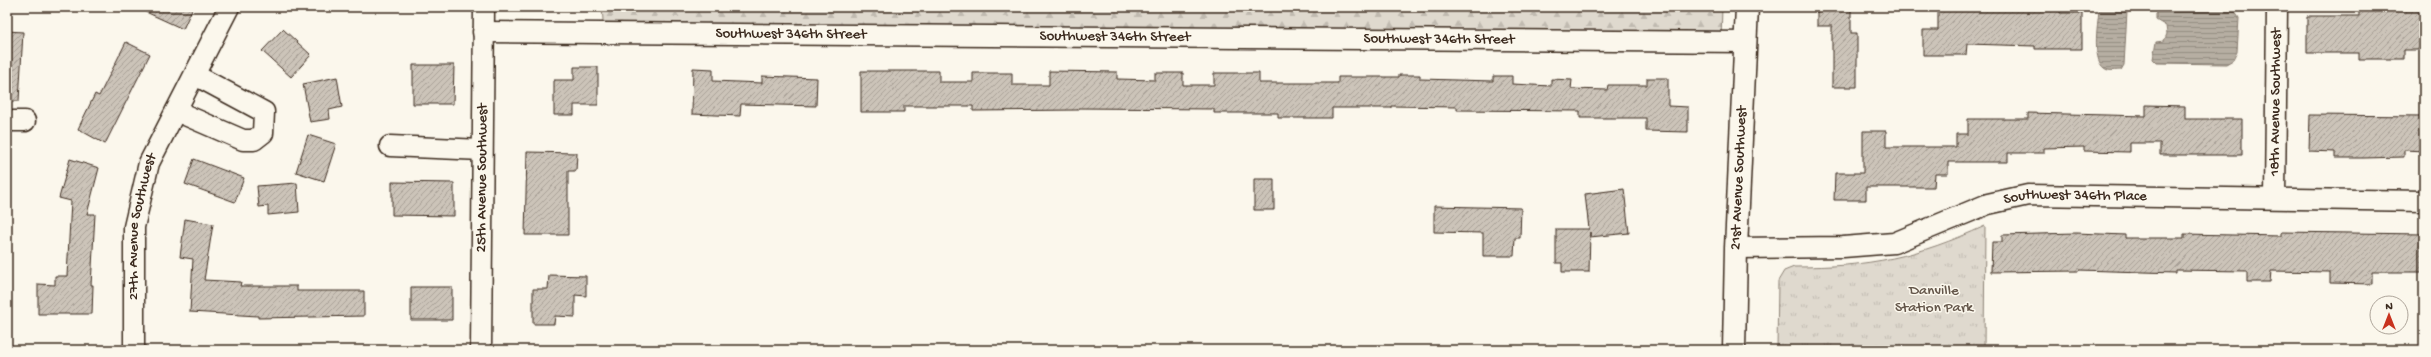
<svg xmlns="http://www.w3.org/2000/svg" width="2431" height="357" font-family="'Gochi Hand',sans-serif">
	<style>
		.forest { fill: url(#forest-firs); stroke: #8d8276 }
		.park { fill: url(#park-tufts); stroke: #8d8276 }
		.water { fill: url(#water-rules); stroke: #85796d }
		.building { fill: url(#building-hatch); stroke: #3b2a1e }
		.lines { fill: none; stroke-linecap: round; stroke-linejoin: round }
		.minor-casing { stroke: #3b2a1e; stroke-width: 23 }
		.primary-casing { stroke: #3b2a1e; stroke-width: 25 }
		.minor { stroke: #fbf7ec; stroke-width: 20 }
		.primary { stroke: #fbf7ec; stroke-width: 22 }
		.labels { text-anchor: middle; dominant-baseline: central; stroke-width: 3; stroke-linejoin: round; paint-order: stroke }
		.street-label { font-size: 15px; fill: #3b2a1e; stroke: #fbf7ec }
		.park-label { font-size: 15px; fill: #64564a; stroke: #fbf7ec }
	</style>
	<defs>
		<pattern id="forest-firs" width="22" height="20" patternUnits="userSpaceOnUse"><rect width="22" height="20" fill="#dfd9ce"/><path d="M5 1l3.5 6h-7zM16 11l3.5 6h-7z" fill="#c0bab0"/></pattern>
		<pattern id="park-tufts" width="24" height="20" patternUnits="userSpaceOnUse"><rect width="24" height="20" fill="#dfd9ce"/><path d="M3 7l-1-3M5 7V3M7 7l1-3M15 17l-1-3M17 17v-4M19 17l1-3" fill="none" stroke="#c0bab0"/></pattern>
		<pattern id="water-rules" width="6" height="5" patternUnits="userSpaceOnUse"><rect width="6" height="5" fill="#b6aea2"/><path d="M0 2.5h6" fill="none" stroke="#958e83"/></pattern>
		<pattern id="building-hatch" width="6" height="6" patternUnits="userSpaceOnUse"><rect width="6" height="6" fill="#ccc4b9"/><path d="M-1 1l2-2M0 6l6-6M5 7l2-2" fill="none" stroke="#a79f96"/></pattern>
	</defs>
	<rect width="100%" height="100%" fill="#fbf7ec"/>
	<filter id="ink" filterUnits="userSpaceOnUse"><feTurbulence type="fractalNoise" baseFrequency=".025" numOctaves="2"/><feDisplacementMap in="SourceGraphic" scale="8" xChannelSelector="R" yChannelSelector="G"/><feConvolveMatrix kernelMatrix="1 2 1 2 8 2 1 2 1" color-interpolation-filters="sRGB"/></filter>
	<g filter="url(#ink)">
		<path class="forest" d="M602 7H1722L1721 41 604 33Z"/>
		<path class="park" d="M1985 226 1984 350H1777L1778 281 1784 271 1794 267C1870 267 1917 257 1985 226Z"/>
		<path class="water" d="M2105 7 2124 9 2127 12 2124 65 2121 70C2117 70 2112 71 2108 70 2090 65 2098 24 2099 10Z
			M2228 8 2235 12 2239 18 2237 52 2233 60 2226 64 2157 63 2153 59 2156 42 2164 41 2167 34 2166 26 2156 20V14L2160 10Z"/>
		<path class="building" d="M135 7H193L183 29Z
			M1817 7H1851V33H1857V87H1832V26H1817Z
			M1938 7 2035 9 2060 7V13H2082V49H2035V46L1967 44 1966 55H1923V30H1938Z
			M2424 10V50H2404V59H2359V53H2307V16H2359V11Z
			M283 29 311 55 291 77 262 51Z
			M7 31 23 32 19 101H7Z
			M126 42 150 54 105 144 78 129 95 94 99 96Z
			M413 65H454L453 104H413Z
			M574 67H598V105H574V115H554V80H574Z
			M693 68 713 69V81L762 83V76L817 78 816 106 741 104 740 116 692 114Z
			M861 71H939V82H973V73H1012V85H1049V71L1117 72V79L1155 80V73H1183V85H1214V73H1259V83H1338V77H1399V75H1420V79L1493 81V76H1512V84L1551 86V79L1572 80 1571 89 1607 90 1608 85H1647V78H1668V106L1688 107V132L1646 131V118H1580V111L1457 110V107L1391 106V108H1332V118H1278V113H1214V109L1078 108V110L973 111V106H904V112H861Z
			M337 77 342 107 329 110 330 119 310 122 303 84Z
			M2146 105 2185 106V119H2242V155H2160V143H2130V152L2084 151V147L2044 148V153H2008V162H1948V174H1935L1934 187H1866V200H1834L1835 173H1863V131H1886V147H1956V134H1968V119H2028V113L2146 116Z
			M2310 115 2424 116V151L2404 150V157L2364 158H2335V152L2309 151Z
			M308 135 336 144 324 181 296 172Z
			M527 152 577 153 576 171H568V235H525Z
			M70 159 99 168 87 214H95L91 285H93L92 314H38V284L55 285V276H67L71 201 59 198Z
			M194 159 244 178 235 202 185 184Z
			M1254 179H1274V210H1254Z
			M392 182 454 183V216L392 215Z
			M297 183 299 212 268 215V206L259 207 257 186Z
			M1624 189 1629 233 1590 237V232L1589 272H1562V263H1556V229H1589L1585 194Z
			M1434 206 1521 208 1520 238H1515L1514 256H1483V233L1434 232Z
			M185 219 213 224 204 280 241 282 240 286H297V291H364V316L258 318V316L190 312 193 259 180 257Z
			M2281 232 2422 234V272H2372V284L2330 283V272L2271 271 2270 282H2247V271L2176 270V273L2079 270V271L1991 272 1992 242H2002V235L2076 233 2125 235V238H2184V234L2281 236Z
			M549 275 586 276V296L575 295V317L555 316 554 324H533V289H548Z
			M411 287H452V320H411Z"/>
		<g class="lines">
			<g class="minor-casing">
				<g id="minor">
					<path id="s1" d="M483 32 1746 42"/>
					<path d="M176 111 243 140H254L263 133 264 112 195 75"/>
					<path d="M7 121H25"/>
					<path d="M390 146 482 150"/>
					<path id="s2" d="M2275 197 2277 7"/>
					<path id="s3" d="M1736 248 1843 247 1894 243 1988 204 2028 195 2424 201"/>
					<path id="s4" d="M134 350V227L149 163 229 7"/>
					<path id="s5" d="M481 350 484 7"/>
				</g>
			</g>
			<g class="primary-casing">
				<g id="primary">
					<path id="s6" d="M1734 350 1736 248 1747 7"/>
				</g>
			</g>
			<use href="#minor" class="minor"/>
			<use href="#primary" class="primary"/>
		</g>
	</g>
	<g class="labels">
		<g class="street-label">
			<text stroke="none"><textPath href="#s1" startOffset="308">Southwest 346th Street</textPath></text>
			<text stroke="none"><textPath href="#s1" startOffset="632">Southwest 346th Street</textPath></text>
			<text stroke="none"><textPath href="#s1" startOffset="956">Southwest 346th Street</textPath></text>
			<text stroke="none"><textPath href="#s2" startOffset="95">18th Avenue Southwest</textPath></text>
			<text stroke="none"><textPath href="#s5" startOffset="172">25th Avenue Southwest</textPath></text>
			<text stroke="none"><textPath href="#s6" startOffset="172">21st Avenue Southwest</textPath></text>
			<text stroke="none"><textPath href="#s3" startOffset="348">Southwest 346th Place</textPath></text>
			<text stroke="none"><textPath href="#s4" startOffset="124">27th Avenue Southwest</textPath></text>
		</g>
		<g class="park-label">
			<text x="1934" y="291">Danville<tspan x="1934" dy="17">Station Park</tspan></text>
		</g>
	</g>
	<rect width="2431" height="357" fill="none" stroke="#fbf7ec" stroke-width="24"/>
	<rect x="12" y="12" width="2407" height="333" fill="none" stroke="#3b2a1e" stroke-width="1.5" filter="url(#ink)"/>
	<g transform="translate(2389 315)"><circle r="19" fill="#fbf7ec" stroke="#aea59a"/>
	<path d="M0-3L7 15L0 10L-7 15Z" fill="#c8321e"/>
	<text y="-6" font-size="11" font-weight="bold" text-anchor="middle" fill="#3b2a1e">N</text>
	</g>
</svg>
